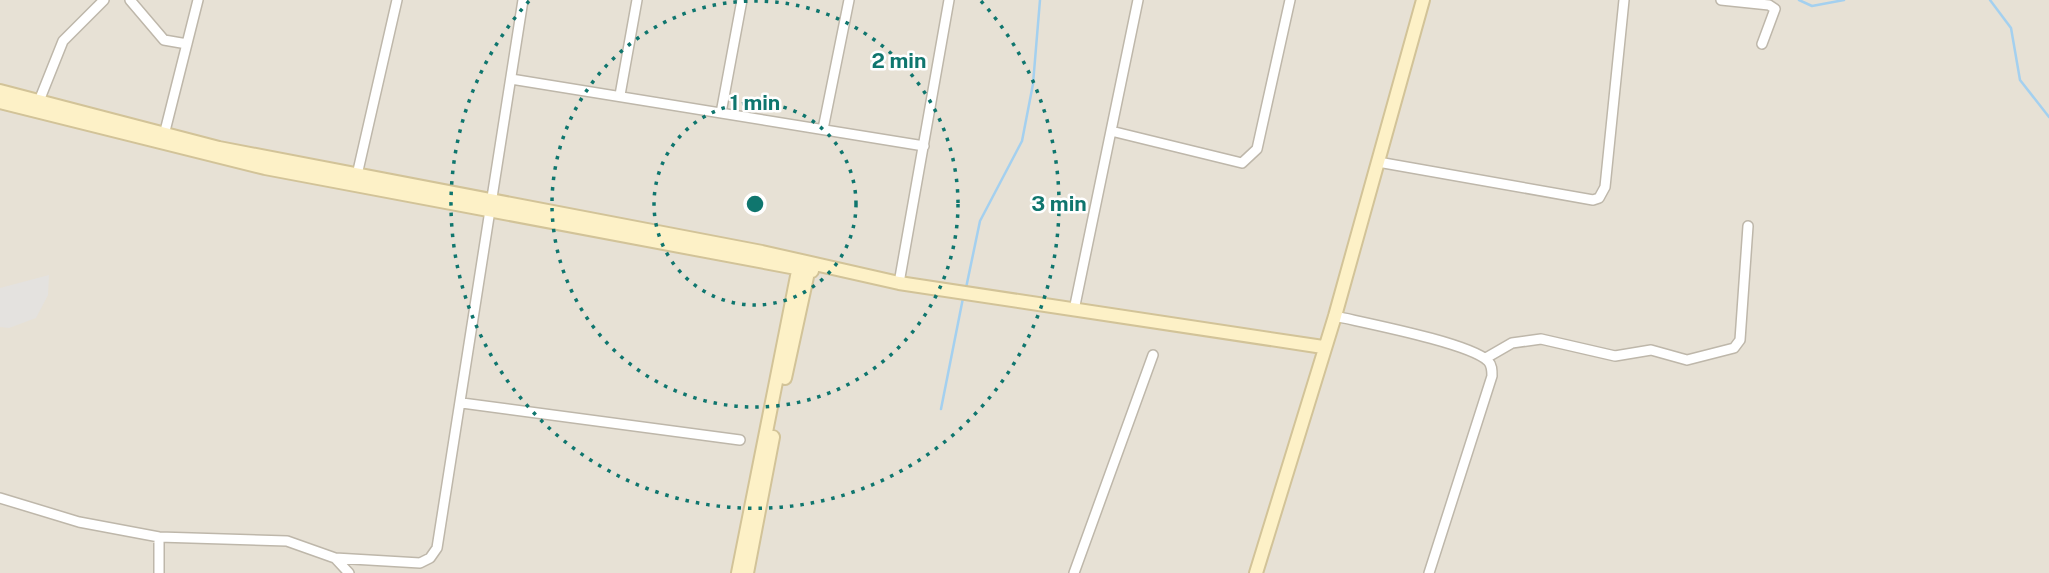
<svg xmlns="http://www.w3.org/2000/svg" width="2049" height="573" font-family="'Public Sans',sans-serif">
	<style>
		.residential { fill: #e7e1d5 }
		.parking { fill: #e4e2df }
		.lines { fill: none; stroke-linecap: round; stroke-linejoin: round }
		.stream { stroke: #a4d0ef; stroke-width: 2.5 }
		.street-casing { stroke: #beb7aa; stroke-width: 12 }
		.secondary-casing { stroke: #d2c398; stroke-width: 16 }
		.street { stroke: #fff; stroke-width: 9 }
		.secondary { stroke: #fdf1c7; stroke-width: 12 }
		.ring { fill: none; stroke: #0f766e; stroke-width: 3.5; stroke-dasharray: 3.5 7 }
		.centre { fill: #0f766e; stroke: #fff; stroke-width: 3.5 }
		.ring-label { font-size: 21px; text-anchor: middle; font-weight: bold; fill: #0f766e; stroke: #fff; stroke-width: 5; stroke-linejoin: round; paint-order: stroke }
	</style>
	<rect width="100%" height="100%" fill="#f3f0e7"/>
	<path class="residential" d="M0 0H2049V573H0Z"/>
	<path class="parking" d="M49 275 48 295 36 318 9 328 0 327V288Z"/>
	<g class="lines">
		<path class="stream" d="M1799 0 1812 6 1844 0
			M1990 0 2011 28 2020 80 2049 117
			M966 288 980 221 1022 141 1033 84 1040 0
			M941 409 963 298"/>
		<g class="street-casing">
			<path id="street" d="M130 0 164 40 187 44
				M1721 0 1769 5 1775 9 1762 44
				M511 79 924 146
				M620 95 637 0
				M39 101 63 41 104 0
				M721 113 742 0
				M823 129 849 0
				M1111 131 1242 163 1257 149 1290 0
				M164 135 198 0
				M1378 162 1593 200 1599 198 1605 187 1624 0
				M357 175 397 0
				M899 283 949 0
				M1074 310 1138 0
				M1335 316C1365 323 1470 343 1488 361 1492 365 1492 370 1492 376L1429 573
				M1486 358 1512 343 1541 339 1615 356 1651 350 1687 360 1734 348 1740 340 1748 226
				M462 403 740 440
				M0 498 79 522 159 537 287 541 335 558 349 573
				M159 537V573
				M335 558 420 563 430 558 437 548 523 0
				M1074 573 1153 355"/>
		</g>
		<g class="secondary-casing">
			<path id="secondary" d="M0 91 219 148 762 252 899 283 1323 347
				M0 102 265 168 812 271
				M785 378 810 263
				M738 573 800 261
				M747 573 773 437
				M1256 573 1335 316 1423 0"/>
		</g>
		<use href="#street" class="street"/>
		<use href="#secondary" class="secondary"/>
	</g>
	<g class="ring">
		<circle cx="755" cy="204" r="101"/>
		<circle cx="755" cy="204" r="203"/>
		<path d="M981 1A304 304 0 1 1 529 1"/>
	</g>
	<circle cx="755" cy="204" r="10" class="centre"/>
	<g class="ring-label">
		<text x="899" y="68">2 min</text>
		<text x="755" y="110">1 min</text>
		<text x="1059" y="211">3 min</text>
	</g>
</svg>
